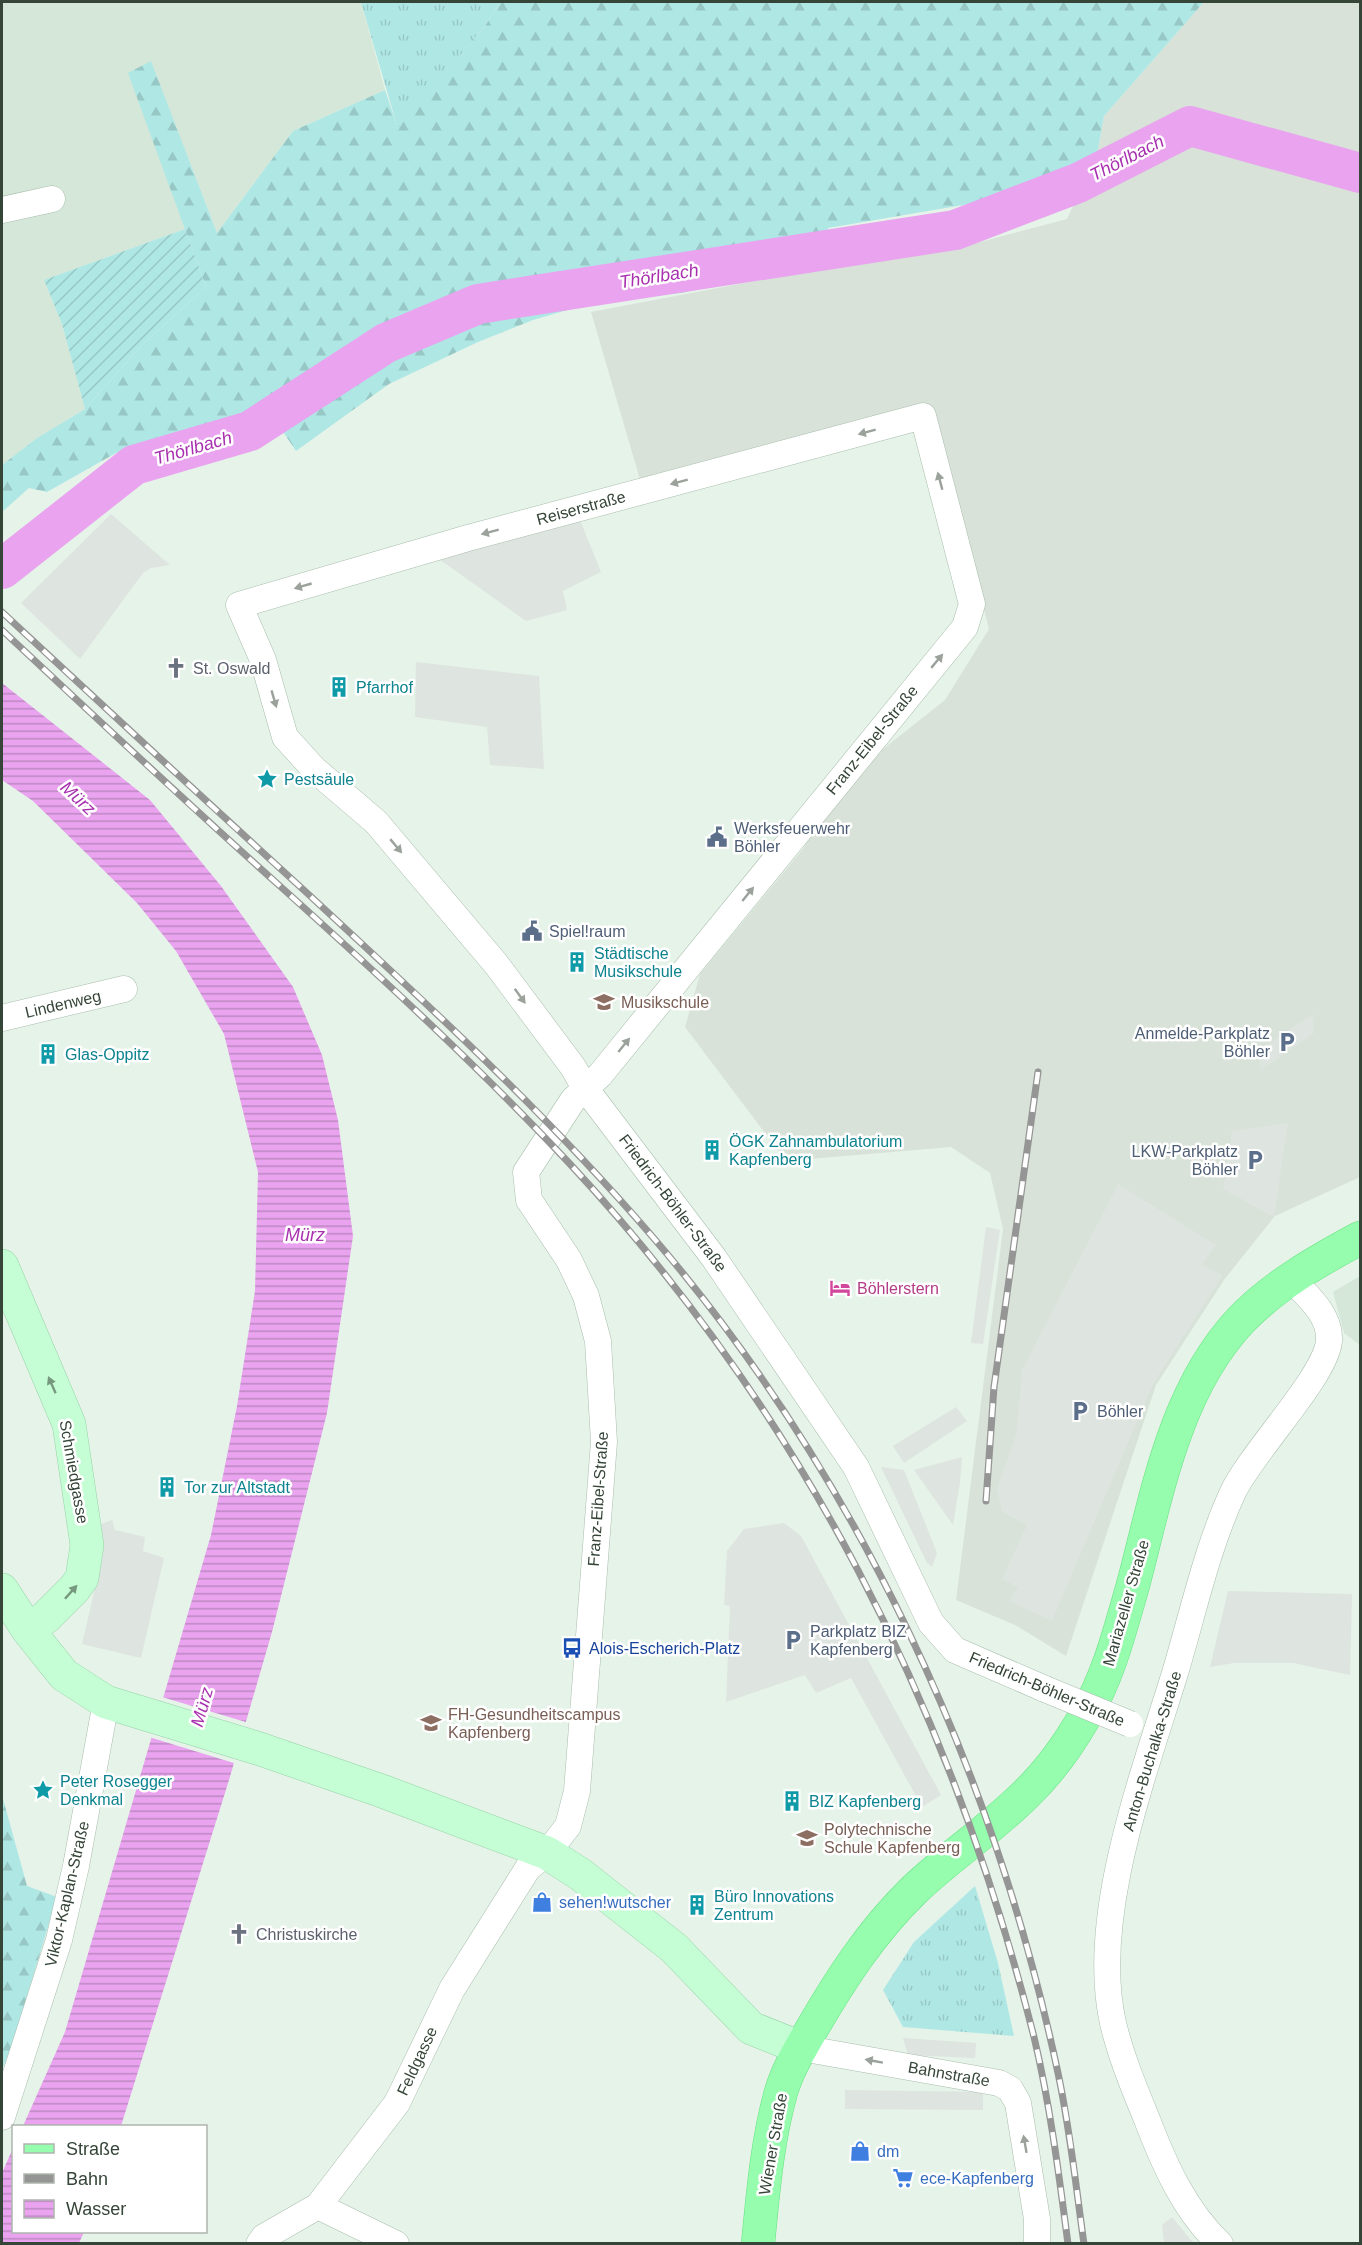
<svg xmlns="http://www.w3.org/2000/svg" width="1362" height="2245" font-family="Helvetica,sans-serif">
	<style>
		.residential { fill: #d4e7d8 }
		.industrial { fill: #d8e2d8 }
		.grass { fill: url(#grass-tufts) }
		.forest { fill: url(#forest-firs) }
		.garden { fill: url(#garden-furrows) }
		.parking { fill: #dee4df }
		.water { fill: url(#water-rules) }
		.pier { fill: #e6f3e9 }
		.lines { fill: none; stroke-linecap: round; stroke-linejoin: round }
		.river { stroke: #e9a3ef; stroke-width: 40 }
		.street-casing { stroke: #a9bead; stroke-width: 27 }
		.secondary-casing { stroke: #96d2a5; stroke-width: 34 }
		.primary-casing { stroke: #65e280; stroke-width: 34 }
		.street { stroke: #fff; stroke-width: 26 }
		.secondary { stroke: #c5fed5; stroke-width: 33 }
		.primary { stroke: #95fdad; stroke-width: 33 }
		.rail-casing { stroke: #959595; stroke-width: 7 }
		.rail { stroke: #fff; stroke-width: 4.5; stroke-dasharray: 14; stroke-linecap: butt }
		.street-bridge-casing { stroke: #a9bead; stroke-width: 27; stroke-linecap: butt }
		.street-bridge { stroke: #fff; stroke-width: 26 }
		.oneway { fill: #9aa29b }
		.oneway2 { fill: #76987e }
		.labels { text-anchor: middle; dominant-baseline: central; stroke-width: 5; stroke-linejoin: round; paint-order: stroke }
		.street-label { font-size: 16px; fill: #354537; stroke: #fff }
		.worship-label { font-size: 16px; fill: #5b616d; stroke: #fff; text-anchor: start }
		.culture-label { font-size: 16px; fill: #0d838f; stroke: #fff; text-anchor: start }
		.service-label { font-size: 16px; fill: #4e5e75; stroke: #fff; text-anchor: start }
		.education-label { font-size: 16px; fill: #785e54; stroke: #fff; text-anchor: start }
		.hotel-label { font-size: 16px; fill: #b23c85; stroke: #fff; text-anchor: start }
		.transit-label { font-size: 16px; fill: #164399; stroke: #fff; text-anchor: start }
		.shop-label { font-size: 16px; fill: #366cbe; stroke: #fff; text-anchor: start }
		.water-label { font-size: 18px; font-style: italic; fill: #a830af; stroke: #fff }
	</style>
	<defs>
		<pattern id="grass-tufts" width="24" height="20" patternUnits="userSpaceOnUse" patternTransform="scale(1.5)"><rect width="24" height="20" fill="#afe7e5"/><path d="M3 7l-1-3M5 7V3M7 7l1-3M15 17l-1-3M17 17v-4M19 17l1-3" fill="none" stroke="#97c8c5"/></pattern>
		<pattern id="forest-firs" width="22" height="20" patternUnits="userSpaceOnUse" patternTransform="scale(1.5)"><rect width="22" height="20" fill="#afe7e5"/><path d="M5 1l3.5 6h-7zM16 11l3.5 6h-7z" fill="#97c8c5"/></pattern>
		<pattern id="garden-furrows" width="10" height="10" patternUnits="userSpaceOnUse" patternTransform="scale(1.5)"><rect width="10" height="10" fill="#afe7e5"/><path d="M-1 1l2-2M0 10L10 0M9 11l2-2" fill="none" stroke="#97c8c5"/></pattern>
		<pattern id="water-rules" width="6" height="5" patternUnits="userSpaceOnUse" patternTransform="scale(1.5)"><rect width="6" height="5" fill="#e9a3ef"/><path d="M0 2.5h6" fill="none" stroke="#be87c2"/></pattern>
	</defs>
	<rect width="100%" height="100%" fill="#e6f3e9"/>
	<path class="residential" d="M2 2H361L385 90 293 131 217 233 151 62 129 73 185 229 44 280 62 324 85 409 37 438 2 465Z
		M1360 1276V1345L1344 1333 1333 1292Z"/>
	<path class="industrial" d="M1204 2H1360V1177L1275 1216 1224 1280 1156 1385 1066 1656 1015 1625 956 1600 1003 1229 990 1173 951 1147 786 1161 685 1027 700 974 803 849 844 780 945 700 989 629 931 404 641 483 591 312 787 275 946 251 1067 219 1097 155 1104 116Z"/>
	<path class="grass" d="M361 2H500L485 26 398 129Z
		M975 1886 998 1963 1014 2036 903 2027 883 1990 914 1942Z"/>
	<path class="forest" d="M500 2H1204L1104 116 1097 155 1016 196 828 228 830 260 681 293 591 303 533 320 478 342 389 384 296 451 263 402 225 424 116 453 47 492 29 488 2 512V465L37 438 85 409 142 345 206 287 128 73 151 61 217 233 293 131 385 90 398 128 485 26Z
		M2 1795 27 1886 57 1897 12 2046 2 2070Z"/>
	<path class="garden" d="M185 229 206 287 142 345 85 409 62 324 44 280Z"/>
	<path class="parking" d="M111 514 170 565 151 568 143 573 80 659 21 603Z
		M580 520 601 572 563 591 567 610 526 621 436 557Z
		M416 662 539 676 544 769 490 765 487 727 415 717Z
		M1313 1014 1314 1033 1261 1070 1259 1050Z
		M1288 1123 1274 1217 1223 1189 1232 1131Z
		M1118 1184 1216 1245 1202 1265 1223 1275 1152 1386 1052 1621 1009 1601 1018 1587 1002 1579 1027 1525 1002 1512 997 1488 1016 1435 1022 1370Z
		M986 1227 1000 1230 983 1344 971 1343Z
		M956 1407 967 1421 904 1463 893 1446Z
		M962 1457 960 1482 953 1525 914 1470Z
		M881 1467 904 1470 937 1553 932 1567 927 1563Z
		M112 1520 115 1530 145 1537 143 1551 164 1558 141 1658 82 1644 103 1554 98 1525Z
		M784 1523 801 1536 941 1795 922 1807 851 1678 816 1693 805 1675 726 1702 730 1606 724 1605 727 1551 744 1529Z
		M1228 1591 1352 1594 1350 1675 1293 1663H1234L1210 1667Z
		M903 2038 976 2043 975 2058 908 2055Z
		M845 2090 983 2092V2110L845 2109Z
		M1172 2217 1190 2239 1194 2243H1164L1162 2225Z"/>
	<path class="water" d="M2 683 150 800 221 886 293 987 322 1055 338 1120 353 1236 327 1413 272 1632 229 1780 121 2126H23L65 2032 211 1535 237 1406 255 1291 258 1172 224 1034 176 951 137 903 33 801 2 780Z
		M13 2148 14 2232H84L79 2243H2V2173Z"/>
	<path class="pier" d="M162 1697 249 1723 237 1764 149 1737Z"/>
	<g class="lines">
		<path class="river" d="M2 569 134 465 250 431 386 343 478 304 955 230 1078 183 1190 126 1360 173"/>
		<g class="street-casing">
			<path id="street" d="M2 210 52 199
				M2 1018 124 989
				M801 2048 999 2083 1010 2089 1018 2103 1037 2219V2244
				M2 2117 59 1940 76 1866 106 1702
				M318 2206 396 2244
				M259 2244 264 2237 318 2206 397 2103 452 1989 528 1868 547 1853 568 1826 577 1791 604 1442 598 1341 586 1296 569 1260 529 1200 526 1172 573 1100 600 1075 965 627 972 604 923 416 468 538 239 605 263 660 285 737 314 769 376 822 496 964 573 1067 585 1088 714 1258 856 1467 931 1623 955 1650 1045 1689
				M1220 2244C1185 2211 1165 2166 1148 2122 1135 2090 1121 2057 1113 2023 1089 1917 1144 1774 1175 1673 1193 1613 1207 1548 1233 1492 1252 1452 1326 1376 1329 1341 1331 1316 1308 1296 1292 1280"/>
		</g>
		<g class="secondary-casing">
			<path id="secondary" d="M2 1266 69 1424 87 1545 82 1578 74 1589 46 1617 28 1630
				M2 1590 28 1630 64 1675 106 1702 260 1749 382 1791 547 1853 580 1874 674 1948 751 2028 801 2048"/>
		</g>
		<g class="primary-casing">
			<path id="primary" d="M758 2244C763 2193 767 2142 781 2092 787 2071 799 2051 810 2032 840 1980 871 1932 914 1890 950 1856 991 1829 1026 1794 1049 1772 1069 1744 1085 1716 1109 1675 1120 1630 1133 1585 1157 1495 1174 1392 1240 1321 1273 1286 1319 1260 1360 1238"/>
		</g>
		<use href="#street" class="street"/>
		<use href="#secondary" class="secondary"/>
		<use href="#primary" class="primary"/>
		<g class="rail-casing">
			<path id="rail" d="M2 612C103 706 205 800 307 893 426 1003 545 1112 651 1235 856 1473 993 1767 1058 2073 1070 2129 1076 2187 1084 2244
				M2 630C94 716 187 803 281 887 380 976 479 1067 570 1164 803 1415 950 1705 1034 2037 1050 2104 1059 2175 1068 2244
				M986 1501 994 1387 1038 1072"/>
		</g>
		<use href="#rail" class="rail"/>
		<g class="street-bridge-casing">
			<path id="street-bridge" d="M1045 1689 1130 1724"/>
		</g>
		<use href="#street-bridge" class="street-bridge"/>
	</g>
	<defs><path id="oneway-solid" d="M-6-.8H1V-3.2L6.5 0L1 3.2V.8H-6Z" transform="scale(1.5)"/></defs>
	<g class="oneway">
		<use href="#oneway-solid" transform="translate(867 432) rotate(165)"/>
		<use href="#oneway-solid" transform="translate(940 481) rotate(-105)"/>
		<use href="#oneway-solid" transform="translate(679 482) rotate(165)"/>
		<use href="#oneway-solid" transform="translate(490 532) rotate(165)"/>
		<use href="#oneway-solid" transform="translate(303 586) rotate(164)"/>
		<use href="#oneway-solid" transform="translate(937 661) rotate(-50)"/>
		<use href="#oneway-solid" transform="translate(274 699) rotate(74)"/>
		<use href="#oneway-solid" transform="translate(396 846) rotate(50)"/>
		<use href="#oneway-solid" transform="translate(748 894) rotate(-51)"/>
		<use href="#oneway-solid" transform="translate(520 996) rotate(54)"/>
		<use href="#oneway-solid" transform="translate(624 1045) rotate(-51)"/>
		<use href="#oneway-solid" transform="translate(874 2061) rotate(-170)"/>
		<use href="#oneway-solid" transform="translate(1025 2144) rotate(-100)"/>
	</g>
	<g class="oneway2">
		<use href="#oneway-solid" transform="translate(52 1385) rotate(-114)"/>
		<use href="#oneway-solid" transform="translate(71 1592) rotate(-48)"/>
	</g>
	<defs>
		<g id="church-bare" transform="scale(1.62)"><path d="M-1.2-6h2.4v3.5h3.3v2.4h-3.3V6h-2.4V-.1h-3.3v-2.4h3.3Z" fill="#6b7280" stroke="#fff" stroke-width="2.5" paint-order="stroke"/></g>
		<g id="building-bare" transform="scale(1.62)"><path d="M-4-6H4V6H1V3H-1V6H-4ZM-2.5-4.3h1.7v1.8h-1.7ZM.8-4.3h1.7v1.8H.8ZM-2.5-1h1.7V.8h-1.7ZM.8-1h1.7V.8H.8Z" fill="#0f9aa8" stroke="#fff" stroke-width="2.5" paint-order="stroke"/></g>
		<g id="sight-bare" transform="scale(1.62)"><path d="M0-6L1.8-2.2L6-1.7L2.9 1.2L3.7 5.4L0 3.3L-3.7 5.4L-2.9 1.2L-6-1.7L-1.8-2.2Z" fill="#0f9aa8" stroke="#fff" stroke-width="2.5" paint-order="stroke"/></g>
		<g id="civic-bare" transform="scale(1.62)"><path d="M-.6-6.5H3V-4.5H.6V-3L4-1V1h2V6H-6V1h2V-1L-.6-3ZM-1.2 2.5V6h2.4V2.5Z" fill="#5c6f8a" stroke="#fff" stroke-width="2.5" paint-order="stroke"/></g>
		<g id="school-bare" transform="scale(1.62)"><path d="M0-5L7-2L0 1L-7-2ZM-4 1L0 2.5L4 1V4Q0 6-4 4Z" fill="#8d6e63" stroke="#fff" stroke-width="2.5" paint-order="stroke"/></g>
		<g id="parking-bare" transform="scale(1.62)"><path d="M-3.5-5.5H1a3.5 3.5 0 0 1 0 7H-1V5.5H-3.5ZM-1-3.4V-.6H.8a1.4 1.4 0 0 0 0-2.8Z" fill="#5c6f8a" stroke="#fff" stroke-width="2.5" paint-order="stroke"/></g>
		<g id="hotel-bare" transform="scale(1.62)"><path d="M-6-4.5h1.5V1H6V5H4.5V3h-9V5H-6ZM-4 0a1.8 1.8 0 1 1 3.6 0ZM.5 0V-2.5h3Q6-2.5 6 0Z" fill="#d1479c" stroke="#fff" stroke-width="2.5" paint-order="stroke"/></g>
		<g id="bus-bare" transform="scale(1.62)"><path d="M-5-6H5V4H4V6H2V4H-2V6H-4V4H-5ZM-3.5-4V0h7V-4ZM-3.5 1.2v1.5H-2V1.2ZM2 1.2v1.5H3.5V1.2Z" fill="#1a4fb4" stroke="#fff" stroke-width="2.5" paint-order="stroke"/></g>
		<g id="university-bare" transform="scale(1.62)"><path d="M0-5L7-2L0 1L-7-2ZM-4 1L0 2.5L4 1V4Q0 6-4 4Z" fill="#8d6e63" stroke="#fff" stroke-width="2.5" paint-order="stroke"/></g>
		<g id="shop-bare" transform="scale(1.62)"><path d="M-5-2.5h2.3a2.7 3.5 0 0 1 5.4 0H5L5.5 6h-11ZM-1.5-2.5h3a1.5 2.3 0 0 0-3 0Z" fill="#3f7fe0" stroke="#fff" stroke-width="2.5" paint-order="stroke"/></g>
		<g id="supermarket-bare" transform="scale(1.62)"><path d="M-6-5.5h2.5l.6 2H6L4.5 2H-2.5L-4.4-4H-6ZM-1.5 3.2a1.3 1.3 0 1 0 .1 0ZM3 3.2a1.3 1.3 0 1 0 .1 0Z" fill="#3f7fe0" stroke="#fff" stroke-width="2.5" paint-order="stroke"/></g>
	</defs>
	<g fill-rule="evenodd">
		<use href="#church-bare" x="176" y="668"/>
		<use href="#building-bare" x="339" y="687"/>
		<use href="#sight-bare" x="267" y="779"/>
		<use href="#civic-bare" x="717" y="837"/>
		<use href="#civic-bare" x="532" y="931"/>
		<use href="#building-bare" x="577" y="962"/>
		<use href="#school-bare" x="604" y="1002"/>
		<use href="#parking-bare" x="1287" y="1042"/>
		<use href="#building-bare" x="48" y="1054"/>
		<use href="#building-bare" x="712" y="1150"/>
		<use href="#parking-bare" x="1255" y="1160"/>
		<use href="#hotel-bare" x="840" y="1288"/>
		<use href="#parking-bare" x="1080" y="1411"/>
		<use href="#building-bare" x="167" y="1487"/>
		<use href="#parking-bare" x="793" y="1640"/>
		<use href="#bus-bare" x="572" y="1648"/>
		<use href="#university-bare" x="431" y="1723"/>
		<use href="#sight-bare" x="43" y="1790"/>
		<use href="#building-bare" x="792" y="1801"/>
		<use href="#school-bare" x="807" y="1838"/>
		<use href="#shop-bare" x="542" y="1902"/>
		<use href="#building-bare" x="697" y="1905"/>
		<use href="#church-bare" x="239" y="1934"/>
		<use href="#shop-bare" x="860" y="2151"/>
		<use href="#supermarket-bare" x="903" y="2178"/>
	</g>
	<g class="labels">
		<g class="street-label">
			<text transform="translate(581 508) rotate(-15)">Reiserstraße</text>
			<text transform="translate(872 740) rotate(-51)">Franz-Eibel-Straße</text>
			<text transform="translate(63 1004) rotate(-13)">Lindenweg</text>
			<text transform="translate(673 1203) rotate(53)">Friedrich-Böhler-Straße</text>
			<text transform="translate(74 1472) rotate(80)">Schmiedgasse</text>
			<text transform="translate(598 1499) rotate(-86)">Franz-Eibel-Straße</text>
			<text transform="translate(1126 1603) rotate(-74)">Mariazeller Straße</text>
			<text transform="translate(1047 1689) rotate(23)">Friedrich-Böhler-Straße</text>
			<text transform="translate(1152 1751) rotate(-73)">Anton-Buchalka-Straße</text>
			<text transform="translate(67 1894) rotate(-77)">Viktor-Kaplan-Straße</text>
			<text transform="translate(417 2061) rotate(-65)">Feldgasse</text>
			<text transform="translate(949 2074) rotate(10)">Bahnstraße</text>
			<text transform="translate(773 2144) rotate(-80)">Wiener Straße</text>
		</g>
		<g class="worship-label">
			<text x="193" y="668">St. Oswald</text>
			<text x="256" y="1934">Christuskirche</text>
		</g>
		<g class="culture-label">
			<text x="356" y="687">Pfarrhof</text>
			<text x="284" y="779">Pestsäule</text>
			<text x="594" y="953">Städtische<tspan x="594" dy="18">Musikschule</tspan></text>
			<text x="65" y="1054">Glas-Oppitz</text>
			<text x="729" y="1141">ÖGK Zahnambulatorium<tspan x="729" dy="18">Kapfenberg</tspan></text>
			<text x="184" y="1487">Tor zur Altstadt</text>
			<text x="60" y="1781">Peter Rosegger<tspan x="60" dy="18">Denkmal</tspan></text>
			<text x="809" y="1801">BIZ Kapfenberg</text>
			<text x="714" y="1896">Büro Innovations<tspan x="714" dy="18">Zentrum</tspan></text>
		</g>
		<g class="service-label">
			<text x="734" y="828">Werksfeuerwehr<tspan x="734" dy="18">Böhler</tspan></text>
			<text x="549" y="931">Spiel!raum</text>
			<text x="1270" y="1033" text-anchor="end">Anmelde-Parkplatz<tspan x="1270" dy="18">Böhler</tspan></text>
			<text x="1238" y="1151" text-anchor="end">LKW-Parkplatz<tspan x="1238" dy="18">Böhler</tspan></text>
			<text x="1097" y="1411">Böhler</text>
			<text x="810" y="1631">Parkplatz BIZ<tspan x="810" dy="18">Kapfenberg</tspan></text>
		</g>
		<g class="education-label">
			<text x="621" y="1002">Musikschule</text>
			<text x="448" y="1714">FH-Gesundheitscampus<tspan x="448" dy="18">Kapfenberg</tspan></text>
			<text x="824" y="1829">Polytechnische<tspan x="824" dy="18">Schule Kapfenberg</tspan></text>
		</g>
		<g class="hotel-label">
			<text x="857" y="1288">Böhlerstern</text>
		</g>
		<g class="transit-label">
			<text x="589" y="1648">Alois-Escherich-Platz</text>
		</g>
		<g class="shop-label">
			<text x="559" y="1902">sehen!wutscher</text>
			<text x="877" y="2151">dm</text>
			<text x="920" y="2178">ece-Kapfenberg</text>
		</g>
		<g class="water-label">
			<text transform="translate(1127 158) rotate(-27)">Thörlbach</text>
			<text transform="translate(659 276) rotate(-9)">Thörlbach</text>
			<text transform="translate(193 448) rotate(-16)">Thörlbach</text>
			<text transform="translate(78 798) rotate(43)">Mürz</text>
			<text x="305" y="1235">Mürz</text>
			<text transform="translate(202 1707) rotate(-74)">Mürz</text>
		</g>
	</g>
	<rect width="1362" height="2245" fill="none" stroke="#354537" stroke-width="6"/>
	<rect x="12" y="2125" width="195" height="108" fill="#ffffff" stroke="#aeb5af" stroke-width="1.5"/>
	<rect x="24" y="2144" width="30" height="9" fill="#95fdad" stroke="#aeb5af" stroke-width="1.5"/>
	<text x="66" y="2155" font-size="18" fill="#354537">Straße</text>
	<rect x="24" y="2174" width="30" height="9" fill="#959595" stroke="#aeb5af" stroke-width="1.5"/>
	<text x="66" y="2185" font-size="18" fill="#354537">Bahn</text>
	<rect x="24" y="2200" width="30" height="18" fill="url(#water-rules)" stroke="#aeb5af" stroke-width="1.5"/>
	<text x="66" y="2215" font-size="18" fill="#354537">Wasser</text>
</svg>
